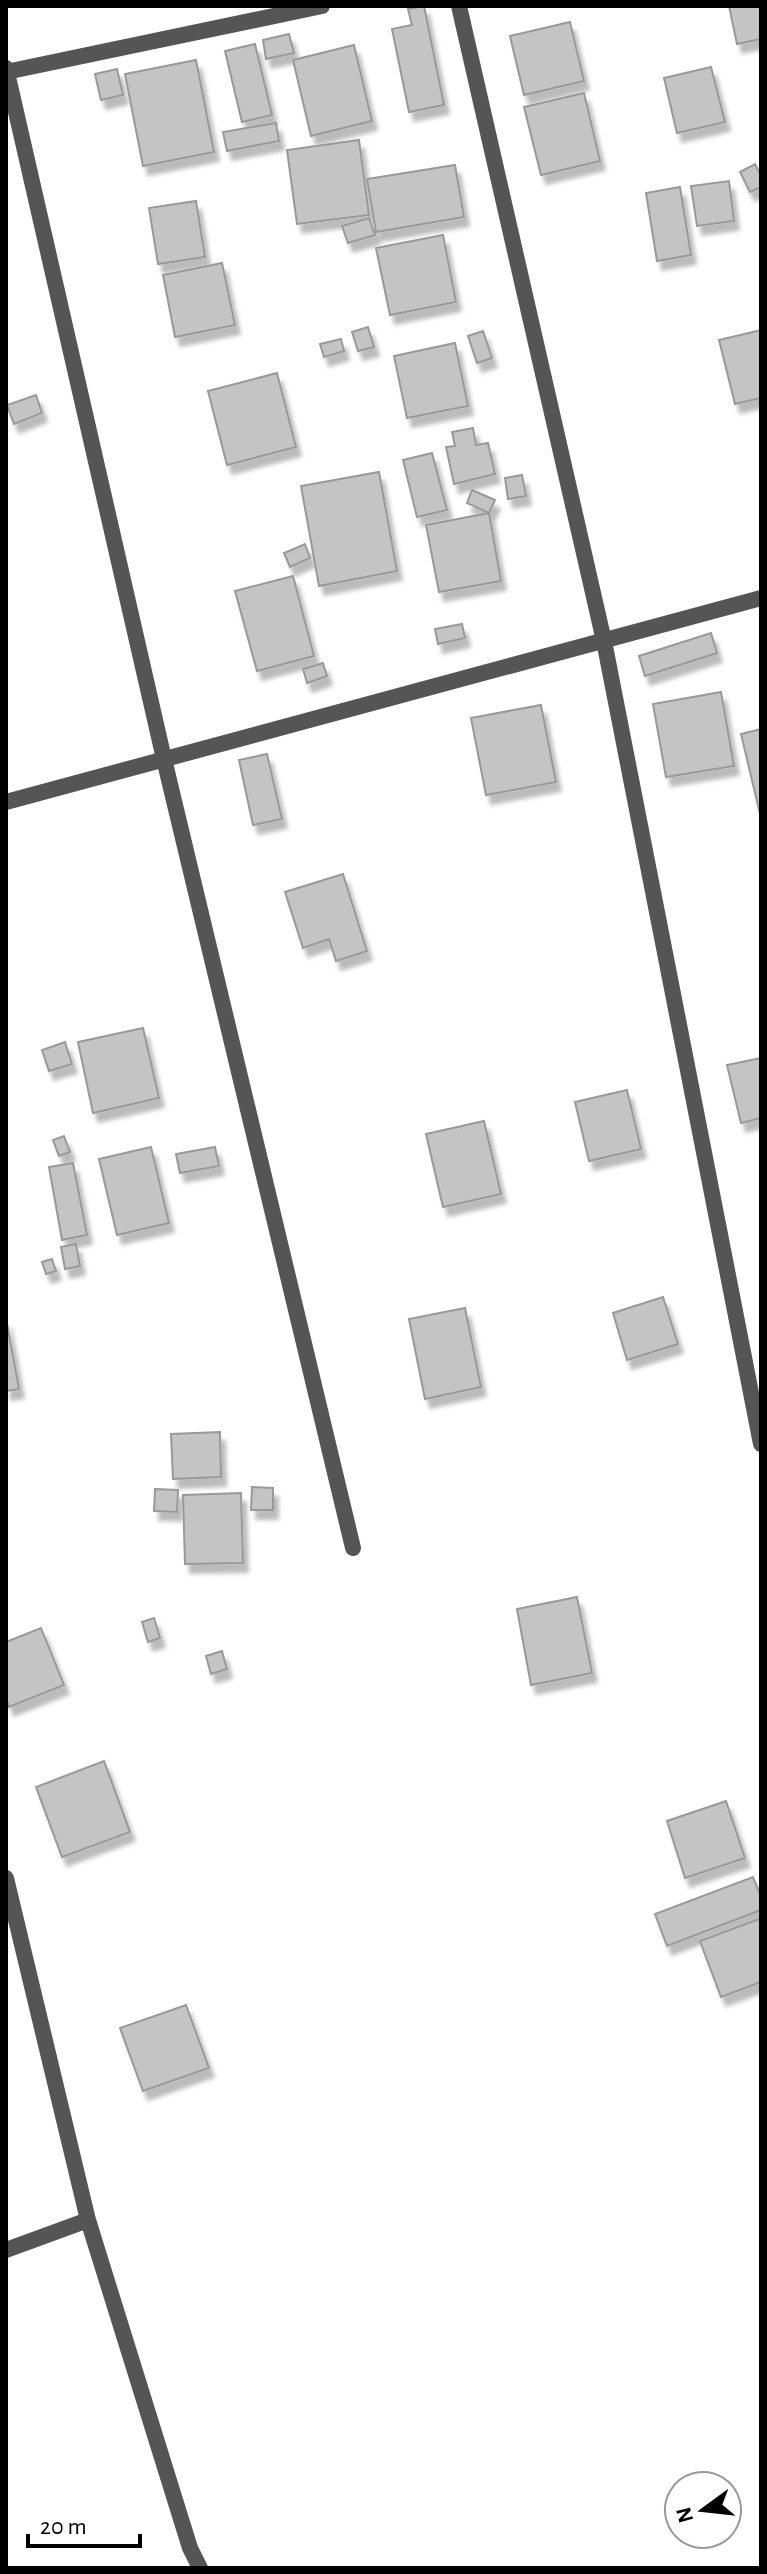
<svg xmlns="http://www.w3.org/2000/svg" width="767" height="2574" font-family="'Alegreya Sans',sans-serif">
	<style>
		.building { fill: #c4c4c4; stroke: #999; stroke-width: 2; filter: url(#shadow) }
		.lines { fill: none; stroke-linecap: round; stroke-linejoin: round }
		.street { stroke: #555; stroke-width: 16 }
	</style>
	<defs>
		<filter id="shadow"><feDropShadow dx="5" dy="9" stdDeviation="2" flood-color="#0004"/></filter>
	</defs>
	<rect width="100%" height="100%" fill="#fff"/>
	<path class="building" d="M424 6 444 105 409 112 392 29 412 25 408 9Z
		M729 6H761V39L737 44Z
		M570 22 584 81 524 95 510 36Z
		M289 34 294 53 266 59 263 40Z
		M255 44 272 115 242 122 225 51Z
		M354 45 372 121 311 136 293 60Z
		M196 60 214 152 143 166 125 74Z
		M711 67 725 122 677 133 664 78Z
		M117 69 123 95 101 100 95 74Z
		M584 93 600 161 541 175 524 107Z
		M276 123 279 141 227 151 223 132Z
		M359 140 369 215 297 224 287 150Z
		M755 164 761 176V187L750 192 740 172Z
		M455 165 464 217 376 232 367 179Z
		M729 181 734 221 697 226 691 186Z
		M680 187 691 255 657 261 646 193Z
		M196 201 205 257 158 264 149 208Z
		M369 218 375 235 348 243 342 226Z
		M443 235 456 302 390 315 376 248Z
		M222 263 235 325 175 337 163 275Z
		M368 327 374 347 358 351 352 332Z
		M761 330V398L735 404 719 340Z
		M483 331 492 358 477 363 468 336Z
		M341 339 344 351 324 357 320 344Z
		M455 343 468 406 407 418 394 356Z
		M277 373 296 447 227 465 208 391Z
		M36 395 42 413 14 424 7 405Z
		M473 428 476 445 488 443 495 474 454 484 446 447 455 446 452 432Z
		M432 453 447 510 417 517 403 460Z
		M379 472 397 571 319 586 301 486Z
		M522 475 526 496 508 499 505 478Z
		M472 490 495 500 489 513 467 503Z
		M489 513 501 581 439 592 426 525Z
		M305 544 310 558 290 567 284 553Z
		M293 576 314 656 257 671 235 591Z
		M462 624 465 638 438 644 435 629Z
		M711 633 717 653 645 676 639 656Z
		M323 663 327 676 307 683 303 669Z
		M721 692 734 766 666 777 653 704Z
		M541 705 556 782 486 795 471 718Z
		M761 729V818L741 734Z
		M267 754 282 819 253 825 239 760Z
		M343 874 367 951 336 961 329 939 303 948 285 892Z
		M143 1028 159 1098 93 1113 78 1042Z
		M65 1042 72 1064 49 1071 42 1050Z
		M761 1058V1118L741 1123 727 1065Z
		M627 1090 641 1149 589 1161 575 1102Z
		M484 1121 501 1194 443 1207 426 1134Z
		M64 1136 70 1152 59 1156 53 1140Z
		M151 1147 169 1223 117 1235 99 1159Z
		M215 1147 219 1166 180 1173 176 1154Z
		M73 1163 87 1235 62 1240 49 1167Z
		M76 1244 80 1266 65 1269 61 1247Z
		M52 1259 56 1271 46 1274 42 1262Z
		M663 1297 678 1344 627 1360 613 1313Z
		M465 1308 481 1387 425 1399 409 1319Z
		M6 1318 19 1389 6 1391Z
		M220 1432 221 1477 173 1479 171 1434Z
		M252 1487 273 1488V1510H251Z
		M155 1489 178 1490 177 1512 154 1511Z
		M241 1493 243 1563 185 1564 183 1495Z
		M577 1597 592 1673 531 1685 517 1609Z
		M154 1618 160 1638 148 1642 142 1622Z
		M41 1628 64 1685 9 1707 6 1698V1642Z
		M222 1651 227 1669 211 1674 206 1656Z
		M104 1761 130 1832 62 1857 36 1787Z
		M726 1801 745 1858 685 1878 667 1821Z
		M753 1877 761 1897V1910L667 1946 655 1914Z
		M759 1919 761 1926V1982L721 1997 700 1941Z
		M186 2005 209 2068 143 2091 120 2028Z"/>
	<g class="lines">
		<path class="street" d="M459 6 604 641 761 1444
			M6 68 164 759 353 1548
			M6 72 322 6
			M6 802 761 598
			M6 1878 88 2220 190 2548 200 2568
			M6 2250 88 2220"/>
	</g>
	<rect width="767" height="2574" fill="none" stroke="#000000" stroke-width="16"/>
	<g transform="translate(703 2510) rotate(255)"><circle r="38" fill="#ffffff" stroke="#999999" stroke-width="2"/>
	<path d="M0-6L14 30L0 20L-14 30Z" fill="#000000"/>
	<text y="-12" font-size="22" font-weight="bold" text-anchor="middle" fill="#000000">N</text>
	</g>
	<path d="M28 2534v12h112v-12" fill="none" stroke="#000000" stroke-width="4"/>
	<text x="40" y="2534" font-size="24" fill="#000000" stroke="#ffffff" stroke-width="6" paint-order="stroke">20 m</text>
</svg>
